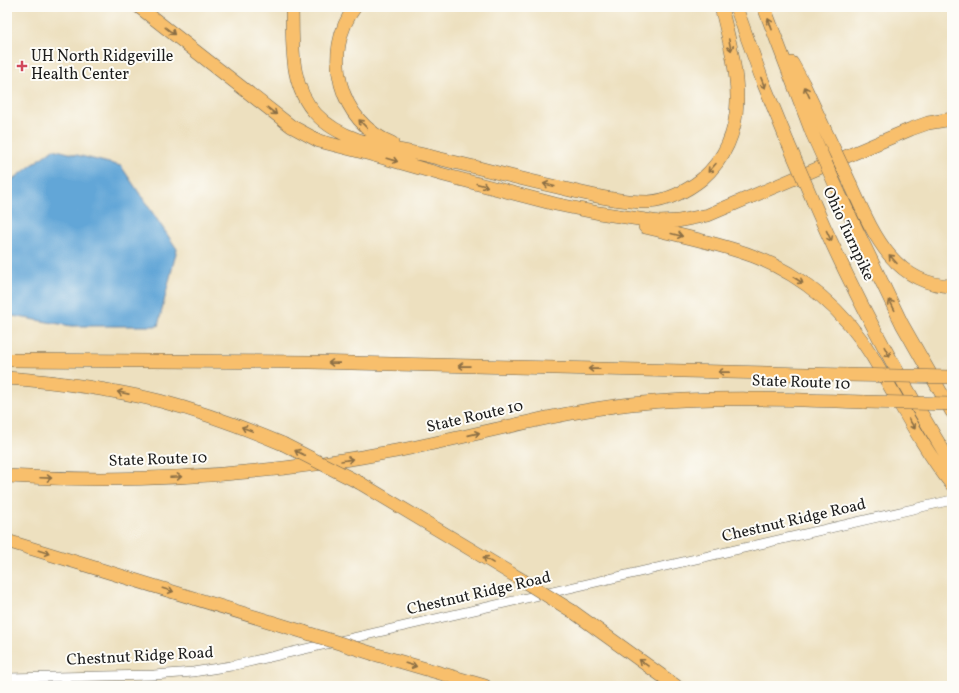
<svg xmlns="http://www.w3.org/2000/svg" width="959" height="693" font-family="Vollkorn,serif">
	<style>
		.water { fill: #62a6d7; stroke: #3f617a }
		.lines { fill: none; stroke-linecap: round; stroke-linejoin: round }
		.tertiary-casing { stroke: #656155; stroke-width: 10 }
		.motorway-casing { stroke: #656155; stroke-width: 14 }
		.tertiary { stroke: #fff; stroke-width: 9 }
		.motorway { stroke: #f8bf6c; stroke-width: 13 }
		.motorway-bridge-casing { stroke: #656155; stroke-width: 14; stroke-linecap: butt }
		.motorway-bridge { stroke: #f8bf6c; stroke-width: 13 }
		.oneway { stroke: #8a6e44 }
		.poi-dot { fill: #d1495b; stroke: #fdfcf7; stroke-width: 1.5 }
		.labels { text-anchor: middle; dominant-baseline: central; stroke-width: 4; stroke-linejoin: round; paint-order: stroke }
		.poi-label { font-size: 16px; fill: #1c1c1c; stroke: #fdfcf7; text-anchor: start }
		.street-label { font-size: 16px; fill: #1c1c1c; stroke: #fdfcf7 }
	</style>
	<rect width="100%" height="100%" fill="#fdfcf7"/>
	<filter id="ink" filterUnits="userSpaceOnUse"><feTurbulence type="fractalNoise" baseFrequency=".025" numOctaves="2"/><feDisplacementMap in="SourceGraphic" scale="8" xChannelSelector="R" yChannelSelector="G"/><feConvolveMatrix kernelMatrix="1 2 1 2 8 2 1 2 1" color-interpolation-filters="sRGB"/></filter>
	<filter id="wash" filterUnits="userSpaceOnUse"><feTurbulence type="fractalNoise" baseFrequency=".012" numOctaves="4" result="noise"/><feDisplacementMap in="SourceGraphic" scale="16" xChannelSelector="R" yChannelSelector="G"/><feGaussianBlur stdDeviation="0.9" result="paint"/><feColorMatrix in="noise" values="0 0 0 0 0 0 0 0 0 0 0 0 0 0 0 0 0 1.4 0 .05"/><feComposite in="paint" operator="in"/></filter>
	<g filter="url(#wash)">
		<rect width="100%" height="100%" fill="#ede0bf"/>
		<path class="water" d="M53 149 121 166 177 249 158 326H71L7 315V184Z"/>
	</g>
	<g filter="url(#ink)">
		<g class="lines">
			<g class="tertiary-casing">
				<path id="tertiary" d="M7 678 154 675 193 672 231 666 952 500"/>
			</g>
			<g class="motorway-casing">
				<path id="motorway" d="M139 7 291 126 319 141 370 154 444 175 555 204 599 213 659 222 678 221 708 215 911 129 928 123 952 119
					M292 7C293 44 289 86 316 114 342 142 385 147 420 154 438 158 456 163 475 167 502 174 530 181 557 187 586 194 617 202 648 202 667 201 687 191 702 179 755 132 736 67 721 7
					M355 7C321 52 339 123 392 143
					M736 7 763 82 788 143
					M764 7 812 133
					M792 63 803 83 824 128
					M851 185C872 231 893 285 952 286
					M838 191 902 324 952 412
					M813 201C852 292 900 380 952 465
					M645 227C681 236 718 243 753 256 803 275 845 311 872 356 898 399 921 446 952 485
					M7 360 311 362 847 375
					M7 378C59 382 110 389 160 401 202 412 243 427 283 444
					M7 476C137 484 268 475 396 451 475 436 551 413 631 404 709 396 787 399 865 402
					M360 483 522 580
					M7 541 304 632
					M572 611 676 686
					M374 654 485 686"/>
			</g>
			<use href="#tertiary" class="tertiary"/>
			<use href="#motorway" class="motorway"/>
			<g class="motorway-bridge-casing">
				<path id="motorway-bridge" d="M824 128 851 185
					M812 133 838 191
					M788 143 813 201
					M847 375 952 377
					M865 402 952 404
					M283 444 360 483
					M522 580 572 611
					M304 632 374 654"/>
			</g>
			<use href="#motorway-bridge" class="motorway-bridge"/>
		</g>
		<defs><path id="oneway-shaft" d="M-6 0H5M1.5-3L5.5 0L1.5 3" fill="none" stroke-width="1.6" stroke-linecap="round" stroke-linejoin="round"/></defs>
		<g class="oneway">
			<use href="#oneway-shaft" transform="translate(770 24) rotate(-110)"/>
			<use href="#oneway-shaft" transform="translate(170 31) rotate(38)"/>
			<use href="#oneway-shaft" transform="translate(730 45) rotate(78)"/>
			<use href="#oneway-shaft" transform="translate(763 83) rotate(69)"/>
			<use href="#oneway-shaft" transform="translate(807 92) rotate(-115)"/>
			<use href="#oneway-shaft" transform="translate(272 111) rotate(38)"/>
			<use href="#oneway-shaft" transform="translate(363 124) rotate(-134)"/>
			<use href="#oneway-shaft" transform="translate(392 160) rotate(16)"/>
			<use href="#oneway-shaft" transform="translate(712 168) rotate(132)"/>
			<use href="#oneway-shaft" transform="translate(482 185) rotate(15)"/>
			<use href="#oneway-shaft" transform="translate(549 185) rotate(-166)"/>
			<use href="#oneway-shaft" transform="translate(677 235) rotate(14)"/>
			<use href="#oneway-shaft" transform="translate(829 236) rotate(65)"/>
			<use href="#oneway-shaft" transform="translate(893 259) rotate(-132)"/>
			<use href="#oneway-shaft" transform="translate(798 280) rotate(33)"/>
			<use href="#oneway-shaft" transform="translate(892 305) rotate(-117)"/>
			<use href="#oneway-shaft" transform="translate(887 352) rotate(62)"/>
			<use href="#oneway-shaft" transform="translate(334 363) rotate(-179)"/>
			<use href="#oneway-shaft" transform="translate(464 366) rotate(-179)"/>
			<use href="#oneway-shaft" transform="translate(594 369) rotate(-179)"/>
			<use href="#oneway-shaft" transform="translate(724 372) rotate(-179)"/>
			<use href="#oneway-shaft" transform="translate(123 393) rotate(-169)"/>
			<use href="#oneway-shaft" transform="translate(912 424) rotate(58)"/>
			<use href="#oneway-shaft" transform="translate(247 429) rotate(-159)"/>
			<use href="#oneway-shaft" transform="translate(474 434) rotate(-13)"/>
			<use href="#oneway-shaft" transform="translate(300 453) rotate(-154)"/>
			<use href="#oneway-shaft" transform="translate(347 460) rotate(-10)"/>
			<use href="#oneway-shaft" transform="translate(176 477) rotate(-3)"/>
			<use href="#oneway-shaft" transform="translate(46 478) rotate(2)"/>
			<use href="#oneway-shaft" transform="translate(44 552) rotate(17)"/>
			<use href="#oneway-shaft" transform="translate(488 560) rotate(-149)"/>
			<use href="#oneway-shaft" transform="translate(168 590) rotate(17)"/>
			<use href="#oneway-shaft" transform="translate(644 663) rotate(-144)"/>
			<use href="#oneway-shaft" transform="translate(411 665) rotate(16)"/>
		</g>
	</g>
	<path class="poi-dot" d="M20 60h4v4h4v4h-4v4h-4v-4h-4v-4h4z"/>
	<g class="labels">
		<g class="poi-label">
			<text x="31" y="57">UH North Ridgeville<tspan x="31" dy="18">Health Center</tspan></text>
		</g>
		<g class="street-label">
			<text transform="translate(848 234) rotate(65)">Ohio Turnpike</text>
			<text transform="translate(801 383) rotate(2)">State Route 10</text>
			<text transform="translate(475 417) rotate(-13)">State Route 10</text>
			<text transform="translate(158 460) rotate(-2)">State Route 10</text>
			<text transform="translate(794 521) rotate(-13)">Chestnut Ridge Road</text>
			<text transform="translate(479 594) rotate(-13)">Chestnut Ridge Road</text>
			<text transform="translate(140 657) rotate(-3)">Chestnut Ridge Road</text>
		</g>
	</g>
	<rect width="959" height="693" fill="none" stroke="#fdfcf7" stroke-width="24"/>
</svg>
